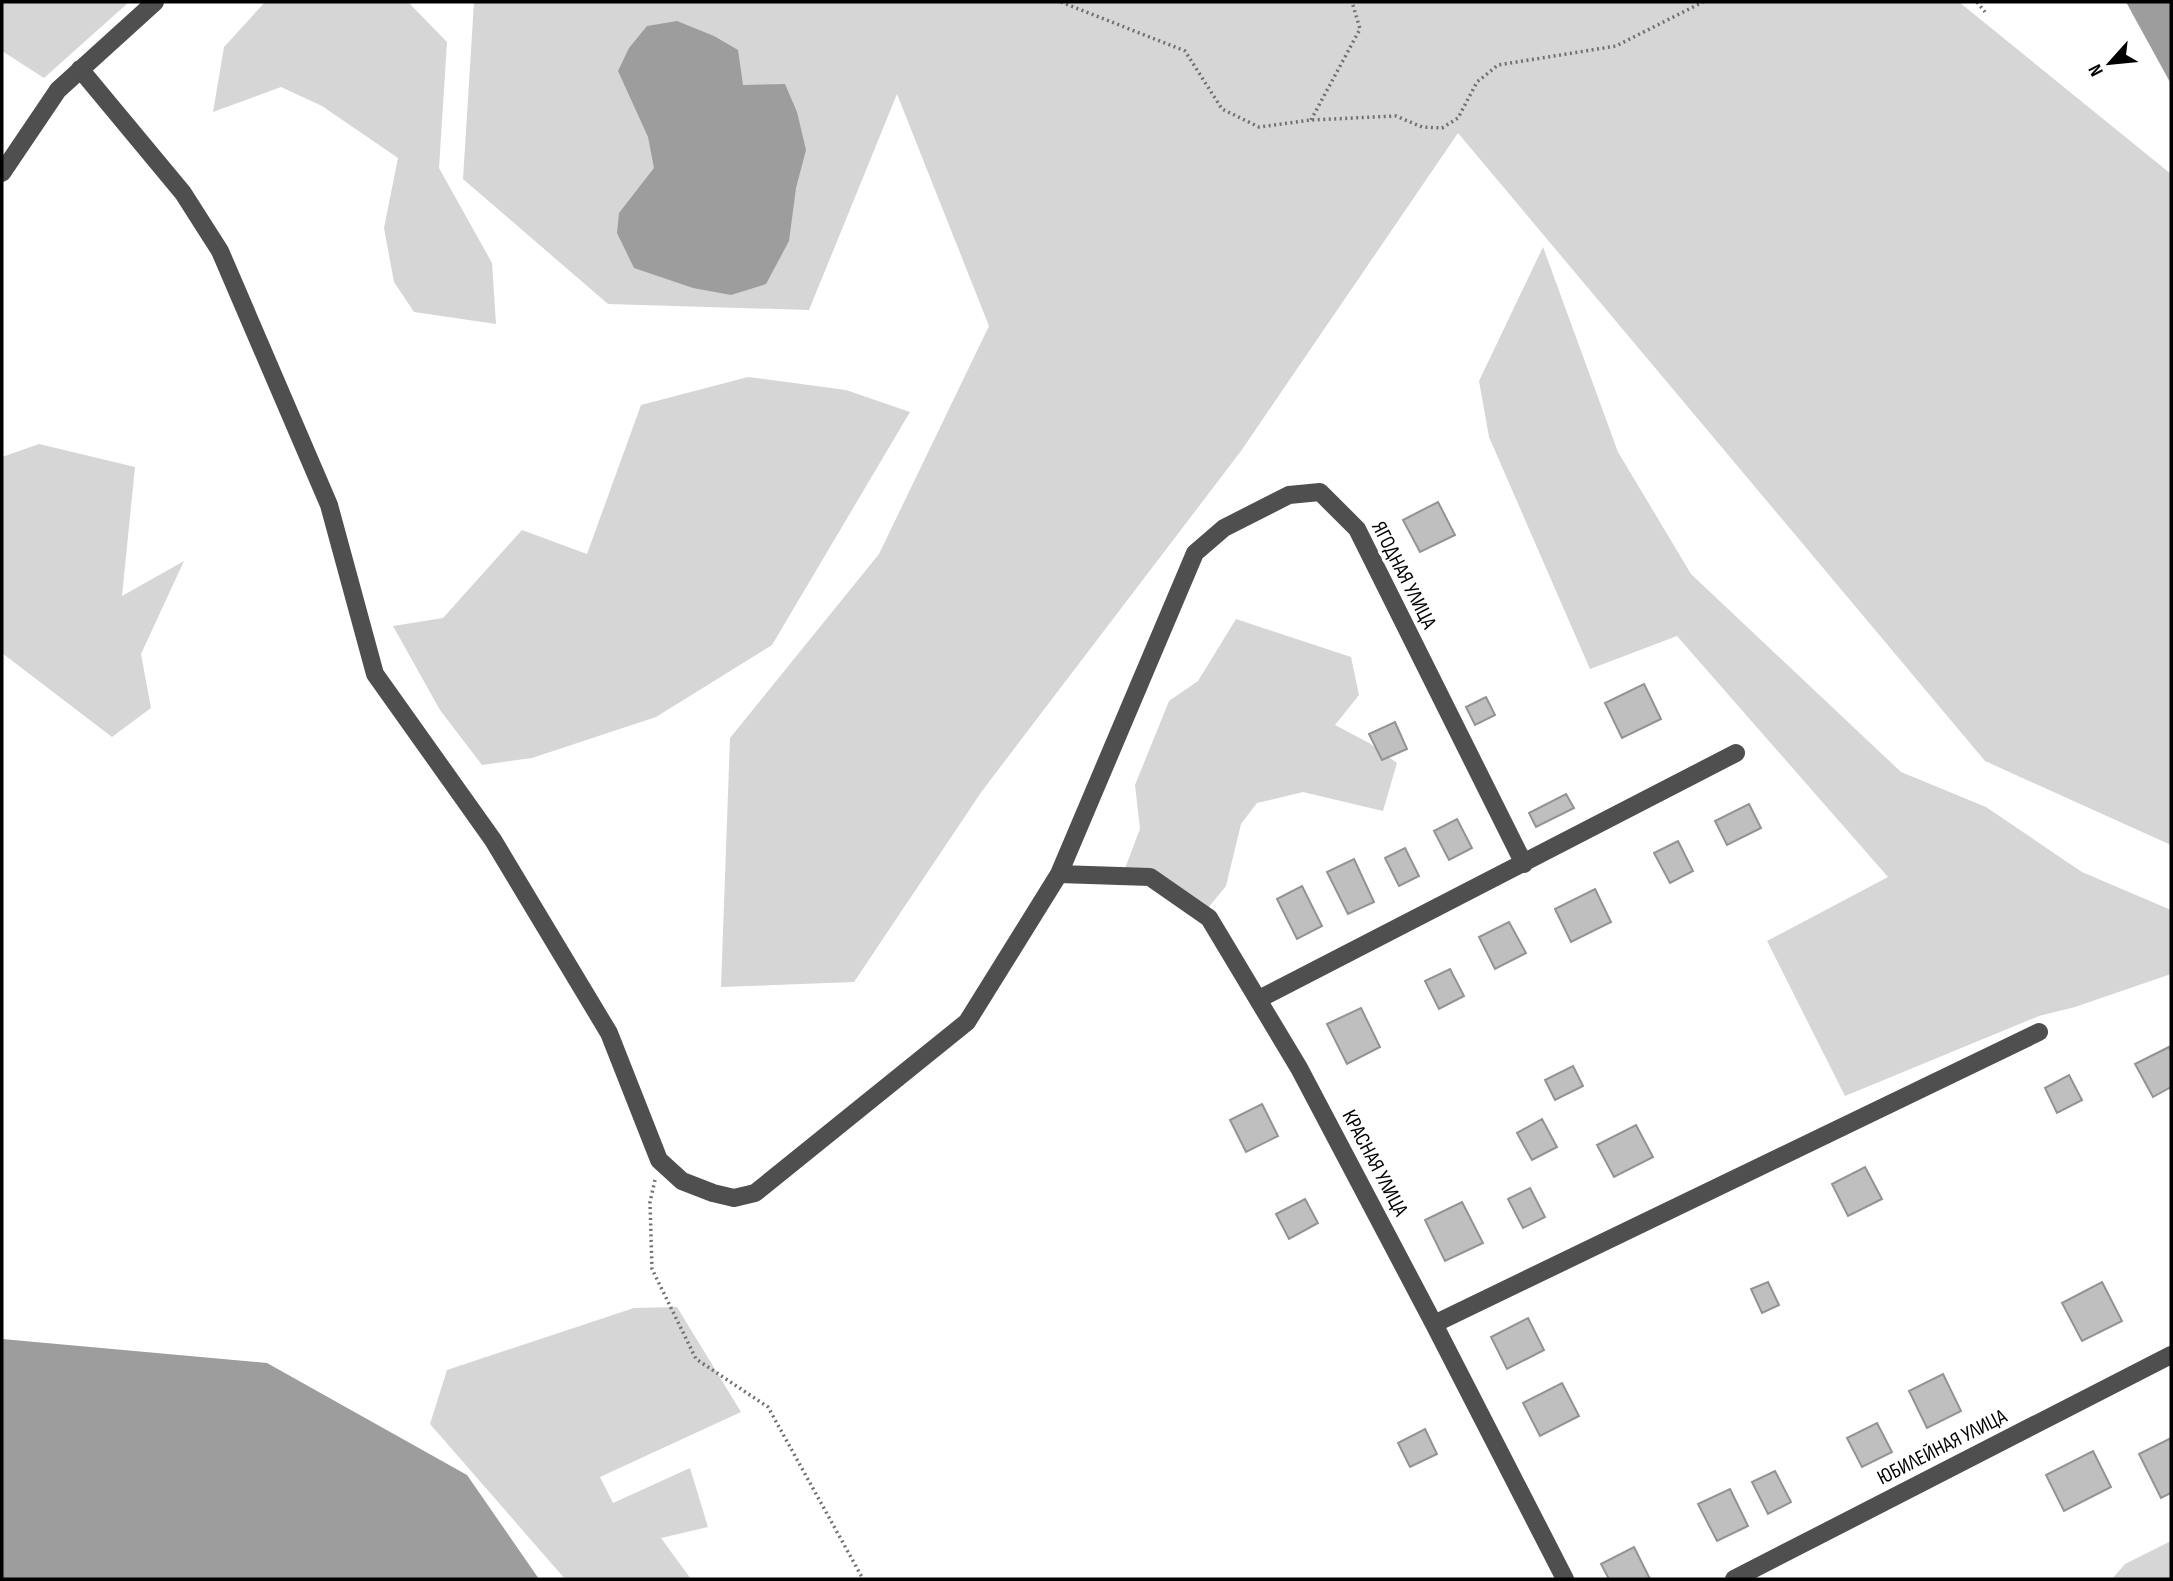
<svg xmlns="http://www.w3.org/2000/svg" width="2173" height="1581" font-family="'Sofia Sans Condensed',sans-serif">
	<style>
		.green { fill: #d6d6d6 }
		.water { fill: #9d9d9d }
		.building { fill: #bfbfbf; stroke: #939393; stroke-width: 2 }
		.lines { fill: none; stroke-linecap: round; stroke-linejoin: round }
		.path { stroke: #717171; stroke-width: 3.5; stroke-dasharray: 2 3.5; stroke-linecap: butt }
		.minor { stroke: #4f4f4f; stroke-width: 18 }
		.labels { text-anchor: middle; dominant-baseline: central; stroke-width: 7; stroke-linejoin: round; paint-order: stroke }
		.street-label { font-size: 21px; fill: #000; stroke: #fff }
	</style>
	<rect width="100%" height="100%" fill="#fff"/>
	<path class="green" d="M2 2H129L44 78 2 51Z
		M265 2H408L447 42 439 168 492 263 496 324 414 312 394 282 384 228 398 158 322 106 281 87 213 112 224 47Z
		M474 2H1959L2171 174V845L1985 761 1458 133 1241 451 982 791 854 982 721 987 730 738 879 554 989 326 897 94 809 310 608 304 463 179Z
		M1543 247 1618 452 1691 574 1901 772 1986 807 2082 872 2171 910V974L2075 1007 2039 1016 1845 1096 1767 941 1888 877 1677 636 1590 669 1489 437 1479 381Z
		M748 377 846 390 910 412 772 645 656 717 532 758 482 765 440 710 393 626 443 618 522 530 587 554 641 405Z
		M39 444 135 467 122 596 184 561 141 654 151 708 112 737 2 653V457Z
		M1236 619 1351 657 1359 695 1335 725 1369 743 1397 763 1383 811 1303 792 1257 803 1241 824 1226 886 1208 908 1124 871 1140 829 1135 785 1169 701 1198 681Z
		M677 1307 741 1412 600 1477 613 1503 690 1468 708 1527 661 1538 691 1579H565L430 1424 447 1370 634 1308Z
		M2171 1541V1579H2112L2125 1564Z"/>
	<path class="water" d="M2126 2H2171V84Z
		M677 21 714 36 738 50 743 85 785 84 797 112 806 150 796 188 789 241 766 284 731 295 693 288 634 268 617 233 619 213 654 168 648 137 618 71 629 48 647 26Z
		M2 1339 267 1363 467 1475 539 1579H2Z"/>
	<path class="building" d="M1438 502 1455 535 1420 552 1403 520Z
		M1644 684 1661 719 1622 738 1605 703Z
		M1486 697 1495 715 1475 725 1466 707Z
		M1395 722 1407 749 1382 760 1369 734Z
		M1566 794 1574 808 1536 827 1529 813Z
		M1749 804 1761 828 1727 845 1715 821Z
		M1457 819 1472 848 1449 860 1434 831Z
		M1678 841 1693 871 1670 883 1654 853Z
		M1405 848 1419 876 1399 886 1385 858Z
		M1354 859 1374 902 1348 914 1327 872Z
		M1302 886 1322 926 1297 939 1277 899Z
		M1595 889 1611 922 1571 942 1555 909Z
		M1509 922 1526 953 1495 969 1479 937Z
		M1450 969 1464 996 1439 1009 1425 981Z
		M1361 1008 1380 1047 1347 1064 1327 1024Z
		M2169 1047 2171 1052V1087L2153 1097 2135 1064Z
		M1573 1066 1583 1086 1555 1100 1545 1080Z
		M2069 1075 2082 1100 2057 1113 2045 1088Z
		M1262 1104 1278 1136 1246 1152 1230 1120Z
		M1542 1119 1557 1147 1532 1160 1517 1133Z
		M1636 1125 1653 1157 1614 1177 1597 1145Z
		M1865 1167 1882 1199 1848 1216 1832 1184Z
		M1530 1188 1545 1217 1523 1228 1508 1199Z
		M1305 1199 1318 1223 1289 1239 1276 1214Z
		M1462 1202 1483 1243 1445 1261 1425 1220Z
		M1768 1282 1779 1305 1762 1313 1751 1289Z
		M2102 1282 2122 1321 2082 1341 2062 1303Z
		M1528 1318 1544 1350 1507 1369 1491 1337Z
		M1943 1374 1961 1411 1927 1428 1909 1391Z
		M1562 1383 1579 1416 1540 1436 1523 1403Z
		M1877 1423 1892 1452 1862 1467 1847 1438Z
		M1425 1429 1437 1454 1410 1467 1398 1443Z
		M2171 1438V1493L2161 1498 2139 1454Z
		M2093 1451 2111 1487 2064 1511 2046 1475Z
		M1775 1471 1791 1502 1768 1514 1752 1482Z
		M1730 1489 1748 1526 1717 1541 1698 1504Z
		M1634 1547 1650 1579H1609L1601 1564Z"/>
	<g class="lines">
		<path class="path" d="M1061 2 1185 51 1222 109 1259 127 1311 120 1396 116 1422 127 1442 128 1458 118 1477 82 1498 65 1616 46 1703 2
			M1977 2 1985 12
			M1311 120 1360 29 1352 2
			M655 1180 650 1202 652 1269 696 1359 768 1407 863 1579"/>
		<path class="minor" d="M80 69 183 193 220 251 329 505 375 674 493 840 609 1033 659 1160 682 1181 713 1193 734 1198 755 1193 967 1022 1059 874 1195 553 1224 528 1289 495 1320 492 1357 529 1524 864
			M2 173 58 90 155 2
			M1059 874 1150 877 1209 918 1299 1068 1434 1324 1565 1579
			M1259 999 1736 753
			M1434 1324 2039 1032
			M1734 1579 2171 1355"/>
	</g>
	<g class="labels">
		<g class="street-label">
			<text transform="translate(1404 575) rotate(63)">ЯГОДНАЯ УЛИЦА</text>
			<text transform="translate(1375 1163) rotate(62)">КРАСНАЯ УЛИЦА</text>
			<text transform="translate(1942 1447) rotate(-27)">ЮБИЛЕЙНАЯ УЛИЦА</text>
		</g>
	</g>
	<rect width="2173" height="1581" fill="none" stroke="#000000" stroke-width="7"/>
	<g transform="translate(2110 63) rotate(243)" stroke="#ffffff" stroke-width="5" paint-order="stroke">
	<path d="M0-5L12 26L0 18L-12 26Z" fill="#000000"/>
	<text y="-10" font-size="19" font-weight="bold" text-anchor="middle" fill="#000000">N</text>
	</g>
</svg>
